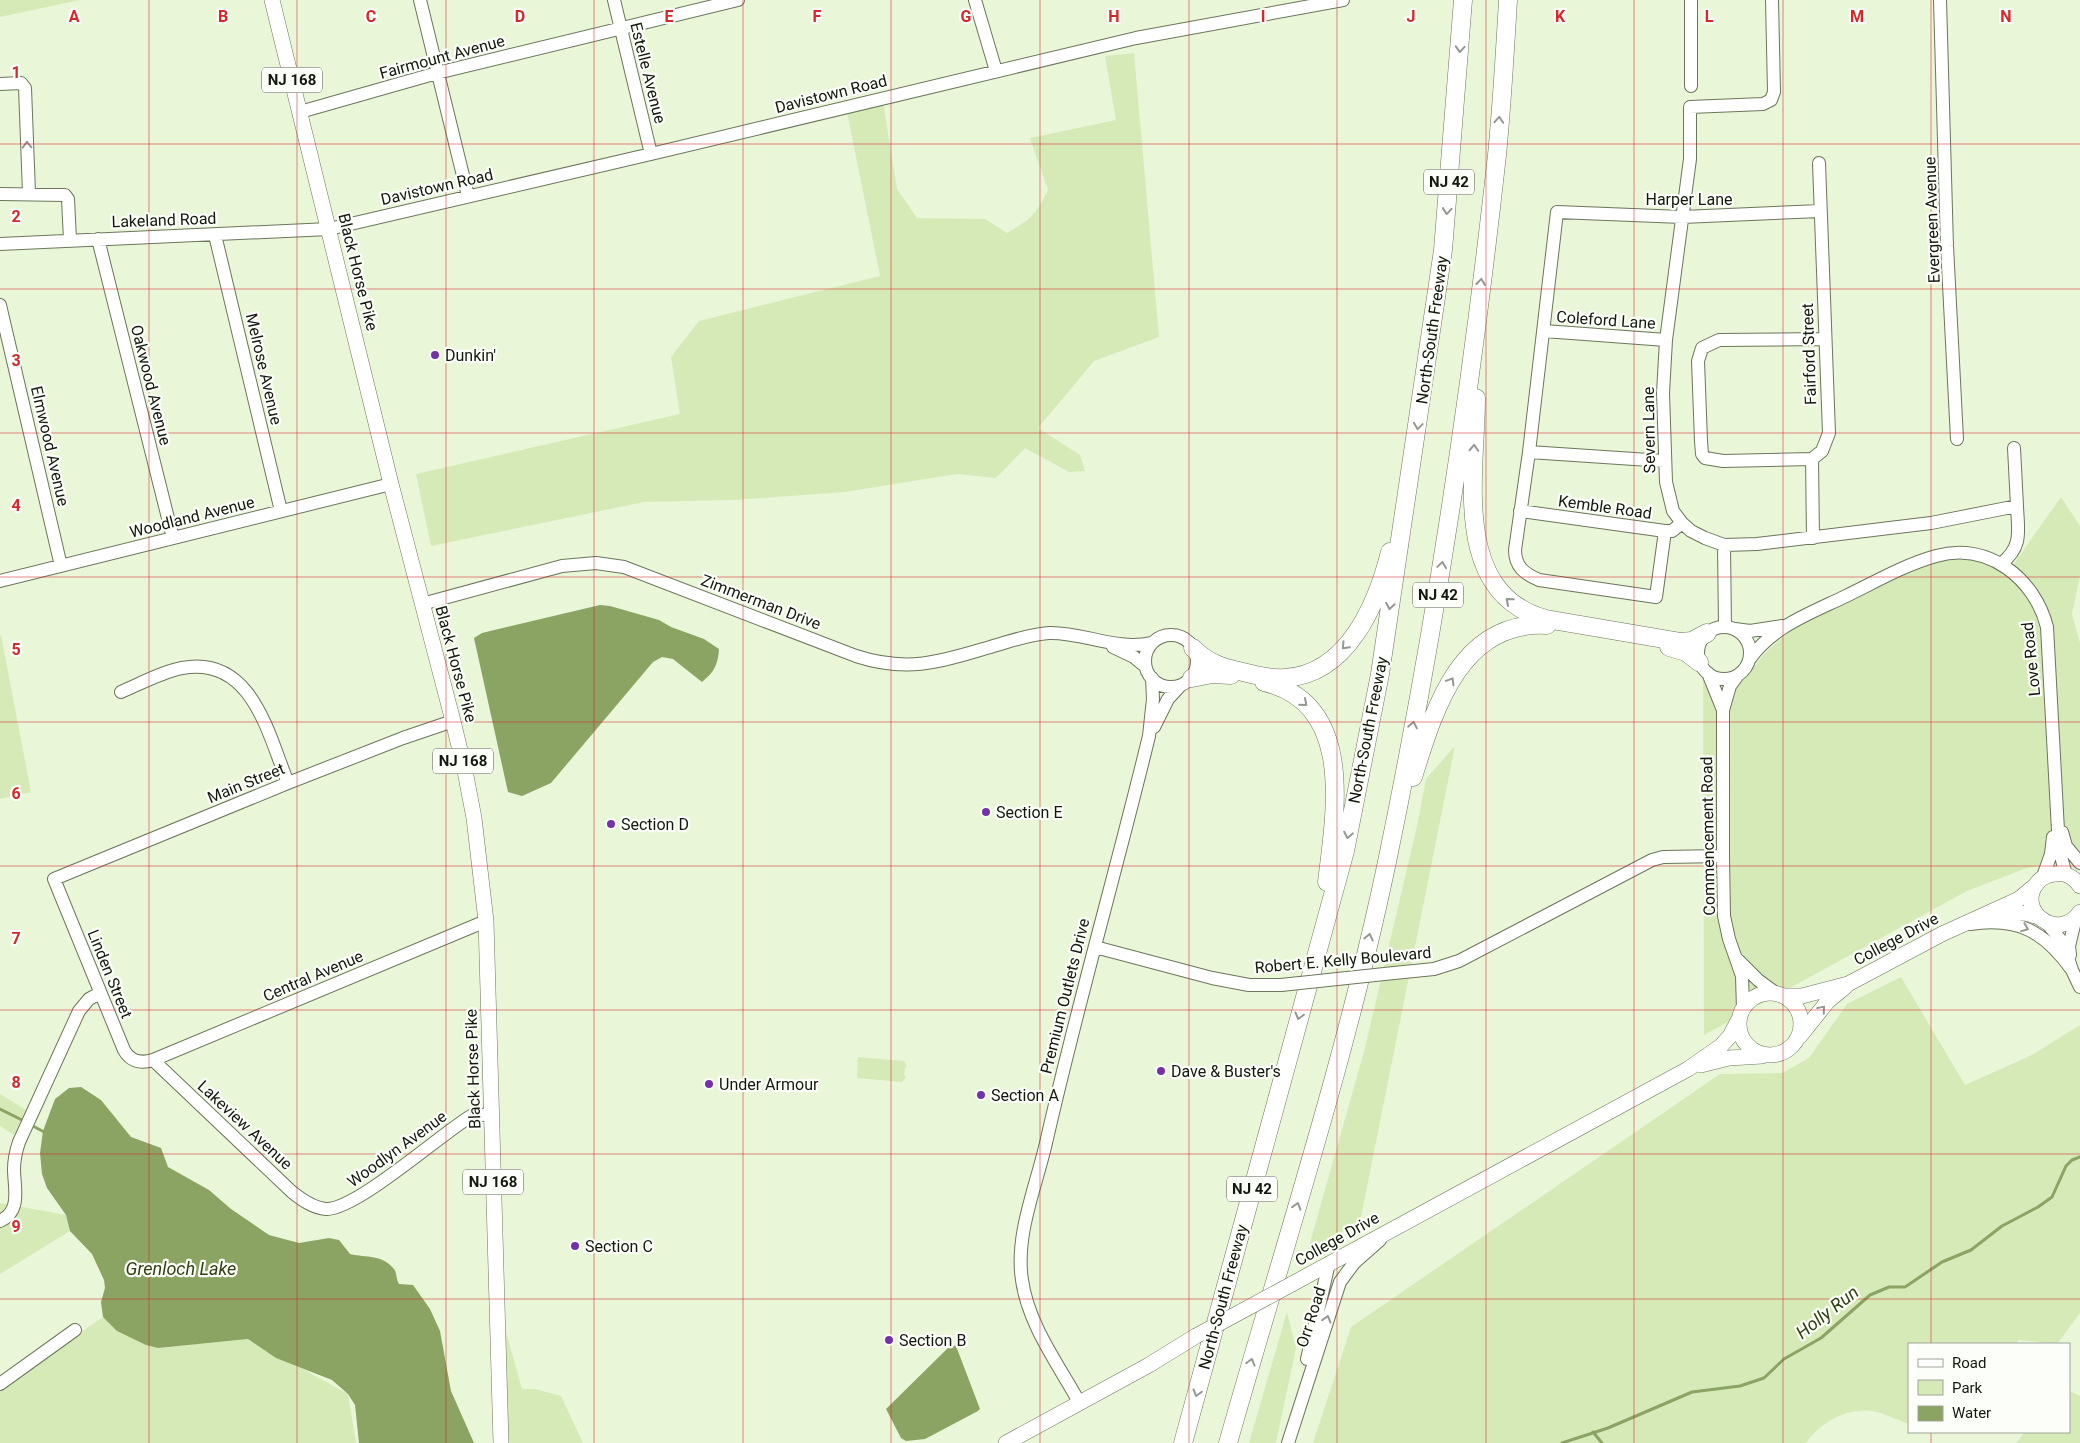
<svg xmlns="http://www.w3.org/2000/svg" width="2080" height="1443" font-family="Roboto,sans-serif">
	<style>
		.green { fill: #d6eab8 }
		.water { fill: #8ba363 }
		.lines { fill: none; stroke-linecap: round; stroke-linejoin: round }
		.stream { stroke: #8ba363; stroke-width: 3 }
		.minor-casing { stroke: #6b765b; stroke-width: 14 }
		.major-casing { stroke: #6b765b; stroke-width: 16 }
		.highway-casing { stroke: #6b765b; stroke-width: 19 }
		.minor { stroke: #fff; stroke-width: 12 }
		.major { stroke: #fff; stroke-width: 15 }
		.highway { stroke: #fff; stroke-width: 18 }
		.minor-bridge-casing { stroke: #6b765b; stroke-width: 14; stroke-linecap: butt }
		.major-bridge-casing { stroke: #6b765b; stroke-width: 16; stroke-linecap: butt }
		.minor-bridge { stroke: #fff; stroke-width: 12 }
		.major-bridge { stroke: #fff; stroke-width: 15 }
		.oneway { stroke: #959792 }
		.grid { fill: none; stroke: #d62828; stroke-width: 1; stroke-opacity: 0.55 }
		.poi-dot { fill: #7333a8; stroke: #fcfff9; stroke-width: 2 }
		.labels { text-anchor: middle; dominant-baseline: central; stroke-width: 4.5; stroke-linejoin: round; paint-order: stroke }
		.shield { fill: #fcfff9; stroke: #595d54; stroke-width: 1 }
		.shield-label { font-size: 15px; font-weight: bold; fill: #13170d }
		.street-label { font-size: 16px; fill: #13170d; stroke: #fcfff9 }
		.poi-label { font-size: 16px; fill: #13170d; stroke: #fcfff9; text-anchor: start }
		.water-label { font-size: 18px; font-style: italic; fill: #314011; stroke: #fcfff9 }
		.grid-label { font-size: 16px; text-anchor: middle; font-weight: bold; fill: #d62828; stroke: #fcfff9; stroke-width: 4.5; stroke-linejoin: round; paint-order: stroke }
	</style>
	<rect width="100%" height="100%" fill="#e9f6d8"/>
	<path class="green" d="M0 0H80L0 17Z
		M1134 53 1159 337 1094 361 1038 428 1080 455 1085 471 1069 472 1025 448 996 478 957 474 845 492 734 500 644 502 431 546 416 474 680 414 671 357 699 321 880 276 847 112 883 102 897 189 917 218 985 219 1007 233C1032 218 1035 216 1048 190L1030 138 1116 120 1105 56Z
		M2061 497 2080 526V576L2072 614 2080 643V856L2024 869 1967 891 1704 1035 1703 676 1744 680 1764 654 1788 632 1892 578 1943 559H1969L1987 563 2008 572Z
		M1 635 31 792 0 799V636Z
		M1455 746 1360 1222 1308 1250 1365 1048 1417 826 1426 779Z
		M1901 977 1965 1085 2032 1055 2080 1025V1313L2057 1344 2019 1340 2015 1344H1909V1424C1897 1420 1884 1413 1872 1411 1847 1407 1819 1423 1806 1443H1313L1351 1327 1720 1074 1782 1073 1809 1058 1847 1004Z
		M858 1057 904 1061 907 1066 905 1068 904 1075 906 1077 902 1082 857 1078Z
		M0 1094 26 1110 14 1135 0 1126Z
		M0 1203 66 1215 70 1231 0 1274Z
		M497 1300 522 1389H535L561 1396 583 1443H501Z
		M1287 1312 1296 1348 1276 1443H1249Z
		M103 1317 158 1348 248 1339 348 1394 356 1443H0V1388Z
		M2069 1391 2080 1396V1443H2016L2025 1432H2069Z"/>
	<path class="water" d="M600 605 610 606 659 620 671 627 704 639 719 649C718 665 714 672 702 682L673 659 662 657 653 662 551 783 522 796 508 792 474 638 482 633Z
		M81 1087 101 1100 131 1137 161 1148 168 1167 209 1190 231 1209 269 1235 299 1243 329 1238 339 1240 350 1254C367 1258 382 1254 394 1269 397 1273 396 1279 399 1284L413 1285 430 1309 440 1331 451 1391 474 1443H359L355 1405 348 1394 332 1380 276 1358 248 1339 158 1348 146 1345 117 1331 103 1317 101 1302 105 1288 104 1280 92 1254 70 1231 66 1215 47 1188 42 1174 40 1153 43 1131 55 1099 69 1088Z
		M951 1345 956 1346 980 1409 978 1411 925 1439 906 1441 901 1438 886 1409Z"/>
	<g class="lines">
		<path class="stream" d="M0 1109 26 1122
			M31 1125 46 1133
			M1593 1432 1602 1443
			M1562 1443 1608 1428 1692 1392 1740 1386 1764 1378 1784 1359 1821 1338 1870 1295 1889 1287H1905L1942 1262 1971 1250 2002 1226 2038 1207 2052 1197 2066 1166 2072 1160 2080 1157"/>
		<g class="minor-casing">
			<path id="minor" d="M420 0 468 196
				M614 0 651 154
				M975 0 996 71
				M1772 0 1774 92 1771 100 1763 104 1690 107V159L1666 340 1663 393 1666 482 1673 511 1682 523 1691 531 1705 538 1724 545 1757 544 1931 523 2017 506C2018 532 2023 546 2001 564
				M1940 0 1947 246 1957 439
				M0 84 21 83 25 88 29 193
				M1691 86V0
				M300 112 437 73 738 0
				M0 194 65 195 68 199 70 240
				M215 235 281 511
				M98 239 173 538
				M0 244 329 229 651 154 1136 38 1343 0
				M0 305 61 566
				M1544 331 1666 340
				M2014 448 2017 506
				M1529 452 1664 461
				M1812 459 1723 461 1705 458 1702 454 1701 441 1698 361 1702 348 1719 340 1825 339
				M1520 511 1665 531H1672L1682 523
				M1665 531 1656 597 1539 580C1525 574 1515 567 1515 550L1529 452 1557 212 1682 217 1820 211
				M1813 538 1812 459 1822 451 1829 433 1819 163
				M1724 545 1725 627
				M0 581 391 484
				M422 604 562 566 596 563 624 567 856 656C911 674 945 660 997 645 1014 640 1031 634 1049 633 1083 632 1117 651 1151 643
				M1698 653a26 26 0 1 1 52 0a26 26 0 1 1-52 0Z
				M1735 629 1750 631 1782 626
				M1145 661a26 26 0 1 1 52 0a26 26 0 1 1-52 0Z
				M1113 647 1134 657 1145 666
				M1749 660C1771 627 1811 613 1846 596 1875 582 1904 565 1936 556 1988 541 2035 579 2047 627L2059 849 2066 875
				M1708 673 1723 710
				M1738 675 1730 686 1723 710V856L1724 916 1729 939 1742 976 1743 1009
				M121 692C140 684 161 672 182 668 252 655 268 734 288 783
				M453 721 403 738 288 783 54 879 124 1050C130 1061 140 1064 153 1060L486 921
				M1154 727 1168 699 1180 686
				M2062 832 2066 846 2080 863
				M2042 879 2051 854 2053 837
				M2047 923 2063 943 2072 970 2080 987
				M1970 924C2018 917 2044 931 2072 970
				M1095 947 1212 978 1249 985H1281
				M2070 955 2069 946 2076 917
				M1738 960 1758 980 1777 994
				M1394 973 1434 969 1459 961 1652 860 1663 857 1723 856
				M153 1060 292 1192C302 1200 313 1208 326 1209 356 1210 441 1134 471 1116L492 1114
				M0 1221C22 1211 14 1188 14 1169 14 1160 16 1151 19 1142L79 1011 89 999 100 993
				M1307 1359 1329 1263
				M0 1384 75 1330
				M1079 1402C1058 1364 1028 1324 1022 1280 1015 1235 1036 1187 1046 1143 1077 1006 1116 872 1149 736L1153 699 1152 678
				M1288 1443 1340 1282 1354 1263 1380 1240"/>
		</g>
		<g class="major-casing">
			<path id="major" d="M272 0 391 484 453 721 465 771 474 818 486 921 501 1443
				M2080 886C2074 877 2065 872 2054 874 2047 875 2041 878 2037 883 2015 911 2059 943 2080 912
				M1995 916C2012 912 2026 910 2042 919
				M1739 1024a31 31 0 1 1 62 0a31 31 0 1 1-62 0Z
				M1783 996H1802L1848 984 1942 934 2019 899 2036 885
				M1800 1036 1828 1001 1845 987
				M1701 1065 1729 1058 1762 1056
				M1292 1284 1688 1069 1721 1046 1730 1036 1739 1019
				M1006 1443 1149 1365 1196 1336"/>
		</g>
		<g class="highway-casing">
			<path id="highway" d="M1476 398C1476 473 1450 593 1546 619L1681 642 1692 641 1707 633
				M1669 647 1686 652 1699 662
				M1193 648C1209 665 1226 668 1247 673 1259 676 1273 679 1285 678 1348 674 1377 604 1390 552
				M1192 678 1212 674 1231 675
				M1264 682C1356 704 1335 813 1327 882
				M1413 777C1434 710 1460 620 1547 625
				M1183 1443 1345 851 1380 674 1443 250 1463 0
				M1228 1443C1283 1249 1347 1055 1388 857 1436 625 1471 391 1497 155 1502 104 1505 52 1508 0"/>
		</g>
		<use href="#minor" class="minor"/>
		<use href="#major" class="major"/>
		<use href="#highway" class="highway"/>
		<g class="minor-bridge-casing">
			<path id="minor-bridge" d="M1281 985 1394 973"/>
		</g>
		<g class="major-bridge-casing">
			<path id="major-bridge" d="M1196 1336 1292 1284"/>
		</g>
		<use href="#minor-bridge" class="minor-bridge"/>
		<use href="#major-bridge" class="major-bridge"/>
	</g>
	<defs><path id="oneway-chevron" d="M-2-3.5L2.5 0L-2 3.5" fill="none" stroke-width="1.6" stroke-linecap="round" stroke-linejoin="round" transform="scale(1.25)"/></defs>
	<g class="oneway">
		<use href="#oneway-chevron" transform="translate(1460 49) rotate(94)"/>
		<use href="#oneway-chevron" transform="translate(1499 120) rotate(-86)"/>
		<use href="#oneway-chevron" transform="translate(27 145) rotate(-92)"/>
		<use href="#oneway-chevron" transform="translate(1447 211) rotate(95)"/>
		<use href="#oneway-chevron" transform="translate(1481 282) rotate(-83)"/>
		<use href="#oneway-chevron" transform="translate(1418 426) rotate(98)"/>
		<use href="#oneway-chevron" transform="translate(1474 448) rotate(-87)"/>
		<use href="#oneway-chevron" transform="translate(1442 565) rotate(-82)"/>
		<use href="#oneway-chevron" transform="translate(1509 601) rotate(-139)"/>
		<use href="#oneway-chevron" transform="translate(1390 606) rotate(99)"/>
		<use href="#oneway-chevron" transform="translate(1345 646) rotate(133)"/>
		<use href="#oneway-chevron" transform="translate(1451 681) rotate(-59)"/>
		<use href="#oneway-chevron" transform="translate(1304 703) rotate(41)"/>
		<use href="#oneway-chevron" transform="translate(1413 725) rotate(-79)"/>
		<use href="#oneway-chevron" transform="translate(1348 835) rotate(101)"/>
		<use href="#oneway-chevron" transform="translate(2025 928) rotate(22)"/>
		<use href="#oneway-chevron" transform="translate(1369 937) rotate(-77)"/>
		<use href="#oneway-chevron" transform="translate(1822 1009) rotate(-50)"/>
		<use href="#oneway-chevron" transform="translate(1299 1016) rotate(105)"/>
		<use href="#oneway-chevron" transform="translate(1297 1206) rotate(-73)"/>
		<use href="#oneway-chevron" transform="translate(1327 1319) rotate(-73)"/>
		<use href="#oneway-chevron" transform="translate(1251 1362) rotate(-74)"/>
		<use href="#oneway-chevron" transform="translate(1197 1393) rotate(106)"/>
	</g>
	<path class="grid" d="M149 0V1443M297 0V1443M446 0V1443M594 0V1443M743 0V1443M891 0V1443M1040 0V1443M1189 0V1443M1337 0V1443M1486 0V1443M1634 0V1443M1783 0V1443M1931 0V1344M0 144H2080M0 289H2080M0 433H2080M0 577H2080M0 722H2080M0 866H2080M0 1010H2080M0 1154H2080M0 1299H2080M1931 1432V1443"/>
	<g class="poi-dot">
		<circle cx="435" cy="355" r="5"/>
		<circle cx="986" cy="812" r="5"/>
		<circle cx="611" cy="824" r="5"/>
		<circle cx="1161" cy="1071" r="5"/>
		<circle cx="709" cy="1084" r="5"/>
		<circle cx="981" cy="1095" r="5"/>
		<circle cx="575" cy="1246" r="5"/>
		<circle cx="889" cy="1340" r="5"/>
	</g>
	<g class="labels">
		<g class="shield">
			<rect x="262" y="67.5" width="60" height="25" rx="4"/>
			<rect x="1424" y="169.5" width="50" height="25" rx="4"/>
			<rect x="1413" y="582.5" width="50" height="25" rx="4"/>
			<rect x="433" y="748.5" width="60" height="25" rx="4"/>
			<rect x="463" y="1169.5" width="60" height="25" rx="4"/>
			<rect x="1227" y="1176.5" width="50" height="25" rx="4"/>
		</g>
		<g class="shield-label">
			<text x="292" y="80">NJ 168</text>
			<text x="1449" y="182">NJ 42</text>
			<text x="1438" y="595">NJ 42</text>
			<text x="463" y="761">NJ 168</text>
			<text x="493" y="1182">NJ 168</text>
			<text x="1252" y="1189">NJ 42</text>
		</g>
		<g class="street-label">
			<text transform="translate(442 57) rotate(-15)">Fairmount Avenue</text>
			<text transform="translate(648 73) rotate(76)">Estelle Avenue</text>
			<text transform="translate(831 94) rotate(-14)">Davistown Road</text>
			<text transform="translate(437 187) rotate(-13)">Davistown Road</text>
			<text x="1689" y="199">Harper Lane</text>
			<text transform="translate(164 220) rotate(-2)">Lakeland Road</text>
			<text transform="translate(1932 220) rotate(-92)">Evergreen Avenue</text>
			<text transform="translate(358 272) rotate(76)">Black Horse Pike</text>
			<text transform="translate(1606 320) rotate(4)">Coleford Lane</text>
			<text transform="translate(1432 330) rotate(-82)">North-South Freeway</text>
			<text transform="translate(1809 354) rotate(-92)">Fairford Street</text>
			<text transform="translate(264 369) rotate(77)">Melrose Avenue</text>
			<text transform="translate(151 385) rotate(76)">Oakwood Avenue</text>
			<text transform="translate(1649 430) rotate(-91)">Severn Lane</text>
			<text transform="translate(50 446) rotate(77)">Elmwood Avenue</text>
			<text transform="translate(1605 507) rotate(8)">Kemble Road</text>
			<text transform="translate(192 517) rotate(-14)">Woodland Avenue</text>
			<text transform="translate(761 602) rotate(21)">Zimmerman Drive</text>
			<text transform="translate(2031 659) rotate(-96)">Love Road</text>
			<text transform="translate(456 664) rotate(75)">Black Horse Pike</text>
			<text transform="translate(1368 730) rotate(-79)">North-South Freeway</text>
			<text transform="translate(246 783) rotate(-22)">Main Street</text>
			<text transform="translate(1708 836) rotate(-91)">Commencement Road</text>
			<text transform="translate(1896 939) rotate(-28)">College Drive</text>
			<text transform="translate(1343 960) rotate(-5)">Robert E. Kelly Boulevard</text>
			<text transform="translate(110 974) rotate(68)">Linden Street</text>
			<text transform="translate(313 976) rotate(-23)">Central Avenue</text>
			<text transform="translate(1065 996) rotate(-76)">Premium Outlets Drive</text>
			<text transform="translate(473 1069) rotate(-92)">Black Horse Pike</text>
			<text transform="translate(245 1125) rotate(43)">Lakeview Avenue</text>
			<text transform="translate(397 1149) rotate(-36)">Woodlyn Avenue</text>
			<text transform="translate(1337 1239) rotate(-29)">College Drive</text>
			<text transform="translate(1223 1297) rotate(-75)">North-South Freeway</text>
			<text transform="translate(1311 1317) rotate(-72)">Orr Road</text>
		</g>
		<g class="poi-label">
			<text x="445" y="355">Dunkin'</text>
			<text x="996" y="812">Section E</text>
			<text x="621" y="824">Section D</text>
			<text x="1171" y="1071">Dave &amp; Buster's</text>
			<text x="719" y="1084">Under Armour</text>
			<text x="991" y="1095">Section A</text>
			<text x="585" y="1246">Section C</text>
			<text x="899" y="1340">Section B</text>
		</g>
		<g class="water-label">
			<text x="181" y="1268">Grenloch Lake</text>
			<text transform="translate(1827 1312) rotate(-38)">Holly Run</text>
		</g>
	</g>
	<g class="grid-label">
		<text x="74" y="22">A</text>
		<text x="223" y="22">B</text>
		<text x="371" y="22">C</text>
		<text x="520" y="22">D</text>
		<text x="669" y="22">E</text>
		<text x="817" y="22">F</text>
		<text x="966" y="22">G</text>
		<text x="1114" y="22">H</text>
		<text x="1263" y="22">I</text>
		<text x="1411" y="22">J</text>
		<text x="1560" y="22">K</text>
		<text x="1709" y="22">L</text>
		<text x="1857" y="22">M</text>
		<text x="2006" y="22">N</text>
		<text x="16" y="78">1</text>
		<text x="16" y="222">2</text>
		<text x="16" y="366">3</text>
		<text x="16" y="511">4</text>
		<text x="16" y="655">5</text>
		<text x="16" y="799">6</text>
		<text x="16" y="944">7</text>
		<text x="16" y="1088">8</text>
		<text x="16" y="1232">9</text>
	</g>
	<rect x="1908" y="1343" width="162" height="90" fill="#fcfff9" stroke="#9fa29b"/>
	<rect x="1918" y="1359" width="25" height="8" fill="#ffffff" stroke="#9fa29b"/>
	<text x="1952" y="1368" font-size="15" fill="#13170d">Road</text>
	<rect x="1918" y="1380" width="25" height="15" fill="#d6eab8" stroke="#9fa29b"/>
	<text x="1952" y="1393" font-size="15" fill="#13170d">Park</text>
	<rect x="1918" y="1406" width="25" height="15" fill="#8ba363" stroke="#9fa29b"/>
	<text x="1952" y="1418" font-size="15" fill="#13170d">Water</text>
</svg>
